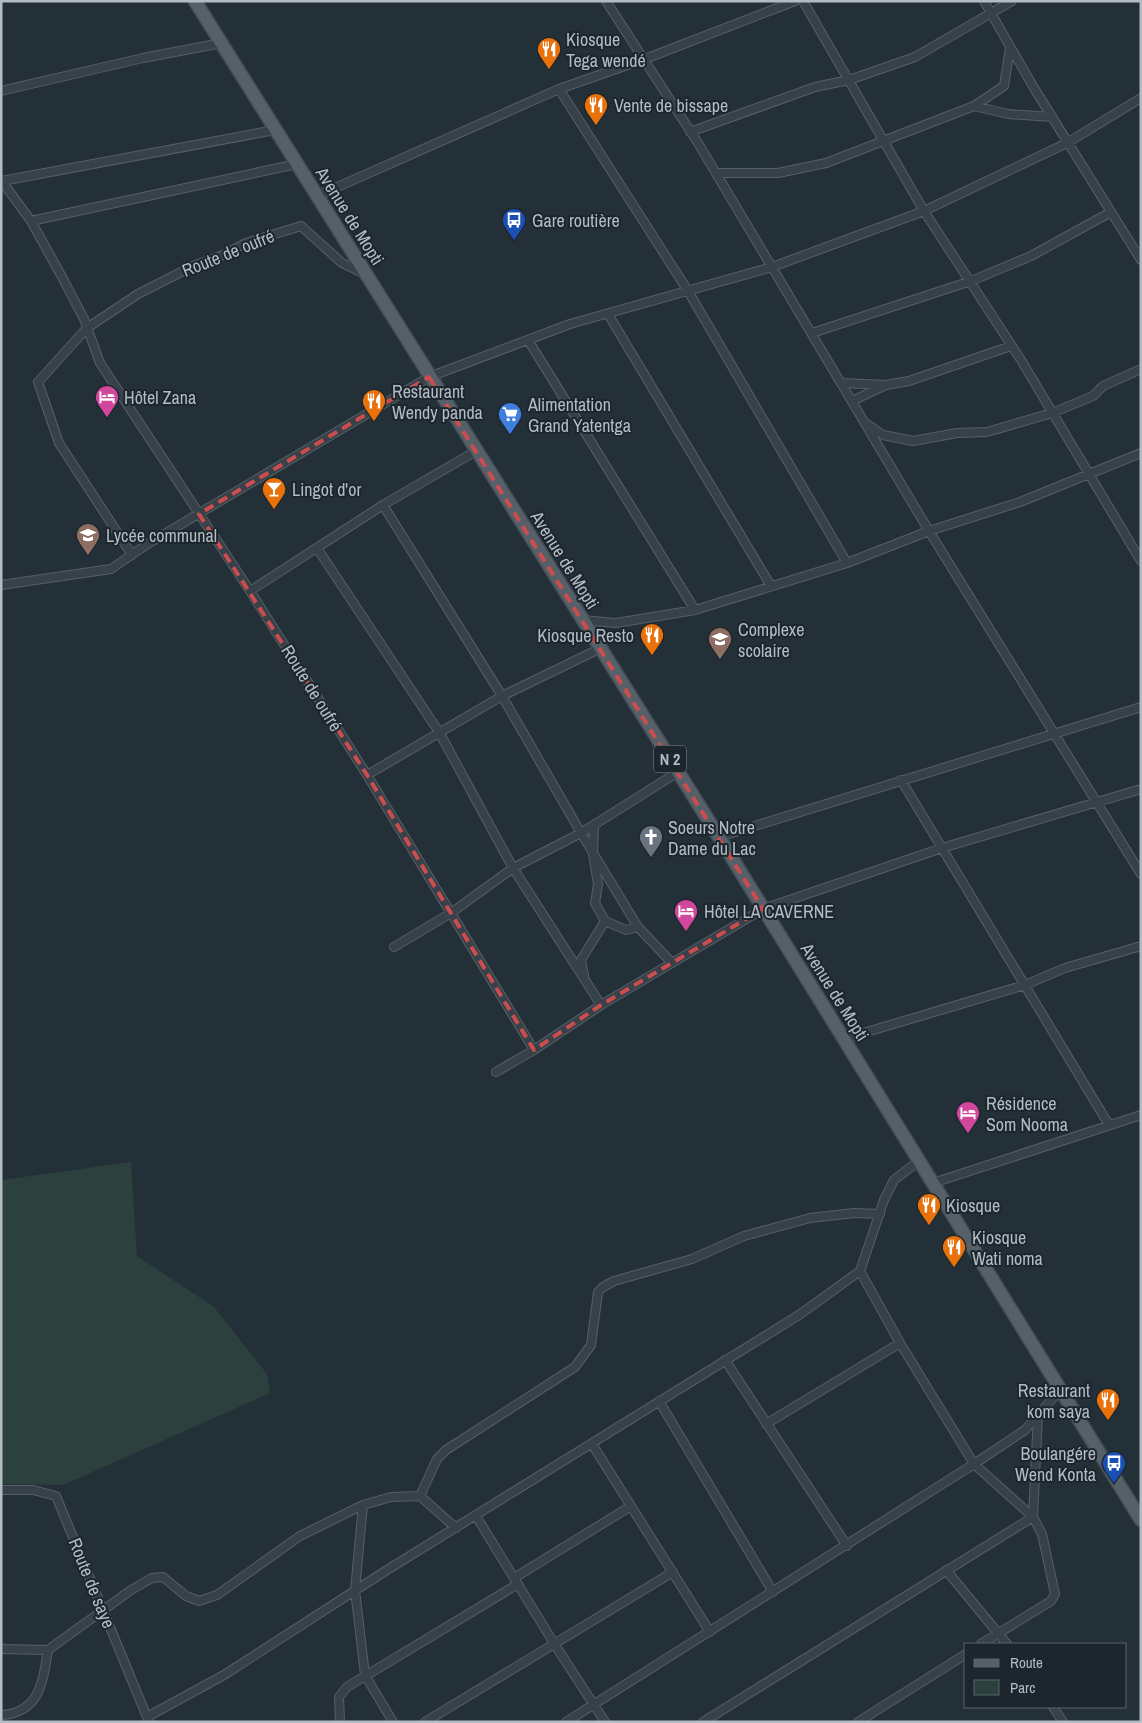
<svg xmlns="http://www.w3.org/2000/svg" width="1142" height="1723" font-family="'Archivo Narrow',sans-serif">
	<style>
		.green { fill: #2c403d }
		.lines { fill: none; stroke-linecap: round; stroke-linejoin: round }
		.street-casing { stroke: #565f66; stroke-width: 10 }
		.primary-casing { stroke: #444d55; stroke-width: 15 }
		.street { stroke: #374149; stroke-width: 8 }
		.primary { stroke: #566069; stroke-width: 12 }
		.marked { fill: none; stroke: #cd4d4f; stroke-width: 4; stroke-dasharray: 10 6; stroke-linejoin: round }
		.labels { text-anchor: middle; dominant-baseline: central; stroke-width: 4; stroke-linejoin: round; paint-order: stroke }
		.shield { fill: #1d262d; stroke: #868f97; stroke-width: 1 }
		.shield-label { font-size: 16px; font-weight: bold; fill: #b3bcc5 }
		.poi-label { font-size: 18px; fill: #b3bcc5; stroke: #1d262d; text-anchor: start }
		.street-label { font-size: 18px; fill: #b3bcc5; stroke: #1d262d }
	</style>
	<rect width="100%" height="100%" fill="#243038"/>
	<path class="green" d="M131 1162 137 1256 214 1307 267 1374 270 1393 63 1485 1 1484V1180Z"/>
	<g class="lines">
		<g class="street-casing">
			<path id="street" d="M606 1 698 143 929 531 1141 874
				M803 1 924 211 1021 360 1141 561
				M984 1 1034 88 1141 260
				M559 89 688 291 847 563
				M1 91 143 58 222 43
				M974 106 1008 114 1052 117
				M690 132 815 87 849 80 915 57 1012 1
				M716 173H778L826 163 974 106 1004 86 1010 48
				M1 180 31 221 62 277 84 319 100 363 250 591 367 775 534 1050
				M2 181 275 130
				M317 196 559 89 645 59 795 1
				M31 221 297 164
				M608 314 771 586
				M812 333 971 281 1031 256 1111 212
				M528 340 695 610
				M842 383 886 385 909 381 1011 346
				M852 401 884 386
				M867 424 883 435 913 441 957 433 987 432 1052 413 1093 396 1103 386 1141 369
				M383 505 502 696 581 833 638 927 672 963
				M317 548 439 732 513 868 601 1005
				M132 555 59 443 38 382 87 328 138 294 193 266 223 255 246 243 301 226 342 263 365 274
				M1 585 111 569 146 545 429 377 570 324 772 267 924 211 1067 143 1141 98
				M250 591 383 505 476 451
				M582 620 616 623 695 610 847 563 929 531 1020 502 1141 453
				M367 775 502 696 599 649
				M901 780 1109 1125
				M719 837 1141 707
				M605 921 626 930 638 927
				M394 947 451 913 513 868 581 833 678 772
				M584 976 581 960 605 921 595 903 598 884 593 854 594 825
				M843 1039 1025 985 1065 968 1141 946
				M496 1072 534 1050 601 1005 763 909 942 848 1141 789
				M933 1183 1141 1115
				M725 1360 847 1546
				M659 1401 773 1592
				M766 1424 900 1343
				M592 1444 710 1632
				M1 1490H33L56 1496 149 1722
				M420 1496 437 1459 446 1450 575 1367 591 1345 598 1292 603 1287 614 1281 692 1259 744 1236 810 1218 854 1213 880 1214
				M363 1505 355 1590 365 1675 393 1722
				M476 1516 555 1645 605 1722
				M946 1570 1007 1644
				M514 1578 631 1506
				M981 1644 1051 1601 1055 1594 1042 1534 1033 1517 1038 1415
				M1 1649 48 1650 131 1590 152 1578 163 1577 186 1596 199 1601 217 1595 300 1536 363 1505 391 1497 420 1496 456 1528
				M1053 1707 1063 1722
				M1 1715C40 1713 43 1681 48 1650
				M147 1717 224 1675 387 1570 799 1315 860 1271 884 1200 894 1180 920 1160
				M340 1722 339 1697 347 1687 518 1584
				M425 1722 673 1572
				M566 1722 974 1464 1025 1430 1060 1390
				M703 1722 1033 1517 974 1464 900 1343 860 1271
				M858 1722 966 1654"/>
		</g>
		<g class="primary-casing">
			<path id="primary" d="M195 1 719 837 1141 1520"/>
		</g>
		<use href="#street" class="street"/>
		<use href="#primary" class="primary"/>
	</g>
	<path class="marked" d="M429 377 763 909 601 1005 534 1050 367 775 199 514Z"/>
	<defs>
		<g id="restaurant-pin" transform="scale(1.25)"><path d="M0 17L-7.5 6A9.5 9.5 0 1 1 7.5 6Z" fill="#e8710a" stroke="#1d262d"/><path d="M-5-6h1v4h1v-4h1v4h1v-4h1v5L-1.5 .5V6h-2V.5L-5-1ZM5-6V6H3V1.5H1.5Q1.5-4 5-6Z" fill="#fff"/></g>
		<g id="bus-pin" transform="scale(1.25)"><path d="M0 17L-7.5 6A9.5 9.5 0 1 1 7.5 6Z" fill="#1a4fb4" stroke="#1d262d"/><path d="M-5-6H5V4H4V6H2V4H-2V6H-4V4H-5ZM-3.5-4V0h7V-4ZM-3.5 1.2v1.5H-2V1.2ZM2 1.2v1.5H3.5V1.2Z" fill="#fff"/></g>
		<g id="hotel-pin" transform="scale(1.25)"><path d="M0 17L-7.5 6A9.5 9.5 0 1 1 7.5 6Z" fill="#d1479c" stroke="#1d262d"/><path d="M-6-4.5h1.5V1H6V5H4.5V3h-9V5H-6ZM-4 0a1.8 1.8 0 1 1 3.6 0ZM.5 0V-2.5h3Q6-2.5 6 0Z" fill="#fff"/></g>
		<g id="supermarket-pin" transform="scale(1.25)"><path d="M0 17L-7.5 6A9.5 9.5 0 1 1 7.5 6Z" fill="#3f7fe0" stroke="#1d262d"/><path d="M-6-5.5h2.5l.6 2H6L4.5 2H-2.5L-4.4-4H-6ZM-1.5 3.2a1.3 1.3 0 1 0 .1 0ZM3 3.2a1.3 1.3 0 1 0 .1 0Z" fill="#fff"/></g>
		<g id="bar-pin" transform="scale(1.25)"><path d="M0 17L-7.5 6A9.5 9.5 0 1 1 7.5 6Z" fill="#e8710a" stroke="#1d262d"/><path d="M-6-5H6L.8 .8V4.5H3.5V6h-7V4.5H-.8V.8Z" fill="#fff"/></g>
		<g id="university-pin" transform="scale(1.25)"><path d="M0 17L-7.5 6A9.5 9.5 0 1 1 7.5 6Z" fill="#8d6e63" stroke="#1d262d"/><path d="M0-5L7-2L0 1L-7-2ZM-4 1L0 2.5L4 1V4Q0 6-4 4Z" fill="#fff"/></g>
		<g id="school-pin" transform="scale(1.25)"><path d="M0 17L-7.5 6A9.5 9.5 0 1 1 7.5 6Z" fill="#8d6e63" stroke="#1d262d"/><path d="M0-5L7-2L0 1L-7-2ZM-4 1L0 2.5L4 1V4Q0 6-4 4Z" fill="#fff"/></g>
		<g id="church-pin" transform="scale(1.25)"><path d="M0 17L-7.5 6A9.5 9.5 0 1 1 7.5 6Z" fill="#6b7280" stroke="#1d262d"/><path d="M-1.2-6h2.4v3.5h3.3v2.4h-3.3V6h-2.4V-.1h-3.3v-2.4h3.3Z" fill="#fff"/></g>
	</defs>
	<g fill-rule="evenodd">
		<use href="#restaurant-pin" x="549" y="49"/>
		<use href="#restaurant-pin" x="596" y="105"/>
		<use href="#bus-pin" x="514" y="220"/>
		<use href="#hotel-pin" x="107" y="397"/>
		<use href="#restaurant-pin" x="374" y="401"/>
		<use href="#supermarket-pin" x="510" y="414"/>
		<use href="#bar-pin" x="274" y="489"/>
		<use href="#university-pin" x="88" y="535"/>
		<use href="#restaurant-pin" x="652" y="635"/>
		<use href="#school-pin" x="720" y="639"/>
		<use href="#church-pin" x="651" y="837"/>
		<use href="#hotel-pin" x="686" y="911"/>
		<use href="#hotel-pin" x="968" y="1113"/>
		<use href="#restaurant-pin" x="929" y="1205"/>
		<use href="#restaurant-pin" x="954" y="1247"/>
		<use href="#restaurant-pin" x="1108" y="1400"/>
		<use href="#bus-pin" x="1114" y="1463"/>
	</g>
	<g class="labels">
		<rect class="shield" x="654" y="745.5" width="32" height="27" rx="4"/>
		<g class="shield-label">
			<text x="670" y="759">N 2</text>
		</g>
		<g class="poi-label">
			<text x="566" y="39">Kiosque<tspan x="566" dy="21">Tega wendé</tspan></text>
			<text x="614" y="105">Vente de bissape</text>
			<text x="532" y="220">Gare routière</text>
			<text x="392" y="391">Restaurant<tspan x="392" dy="21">Wendy panda</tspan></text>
			<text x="124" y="397">Hôtel Zana</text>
			<text x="528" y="404">Alimentation<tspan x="528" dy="21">Grand Yatentga</tspan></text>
			<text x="292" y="489">Lingot d'or</text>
			<text x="106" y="535">Lycée communal</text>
			<text x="738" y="629">Complexe<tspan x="738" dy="21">scolaire</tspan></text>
			<text x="634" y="635" text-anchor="end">Kiosque Resto</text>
			<text x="668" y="827">Soeurs Notre<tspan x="668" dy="21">Dame du Lac</tspan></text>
			<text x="704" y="911">Hôtel LA CAVERNE</text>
			<text x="986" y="1103">Résidence<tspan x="986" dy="21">Som Nooma</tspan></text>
			<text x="946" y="1205">Kiosque</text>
			<text x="972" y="1237">Kiosque<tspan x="972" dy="21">Wati noma</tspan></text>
			<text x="1090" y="1390" text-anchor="end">Restaurant<tspan x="1090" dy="21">kom saya</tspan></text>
			<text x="1096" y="1453" text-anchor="end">Boulangére<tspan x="1096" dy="21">Wend Konta</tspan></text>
		</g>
		<g class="street-label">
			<text transform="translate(350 216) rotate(58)">Avenue de Mopti</text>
			<text transform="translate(228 253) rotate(-22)">Route de oufré</text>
			<text transform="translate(565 560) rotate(58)">Avenue de Mopti</text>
			<text transform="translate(312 688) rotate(58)">Route de oufré</text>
			<text transform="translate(835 992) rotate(58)">Avenue de Mopti</text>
			<text transform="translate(92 1583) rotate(68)">Route de saye</text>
		</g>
	</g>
	<rect width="1142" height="1723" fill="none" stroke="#b3bcc5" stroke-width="5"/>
	<rect x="964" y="1643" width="162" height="65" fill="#1d262d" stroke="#59626a"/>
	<rect x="974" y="1659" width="25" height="8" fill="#566069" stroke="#59626a"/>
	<text x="1010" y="1668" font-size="15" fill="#b3bcc5">Route</text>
	<rect x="974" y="1680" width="25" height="15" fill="#2c403d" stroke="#59626a"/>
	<text x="1010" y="1693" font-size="15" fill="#b3bcc5">Parc</text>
</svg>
